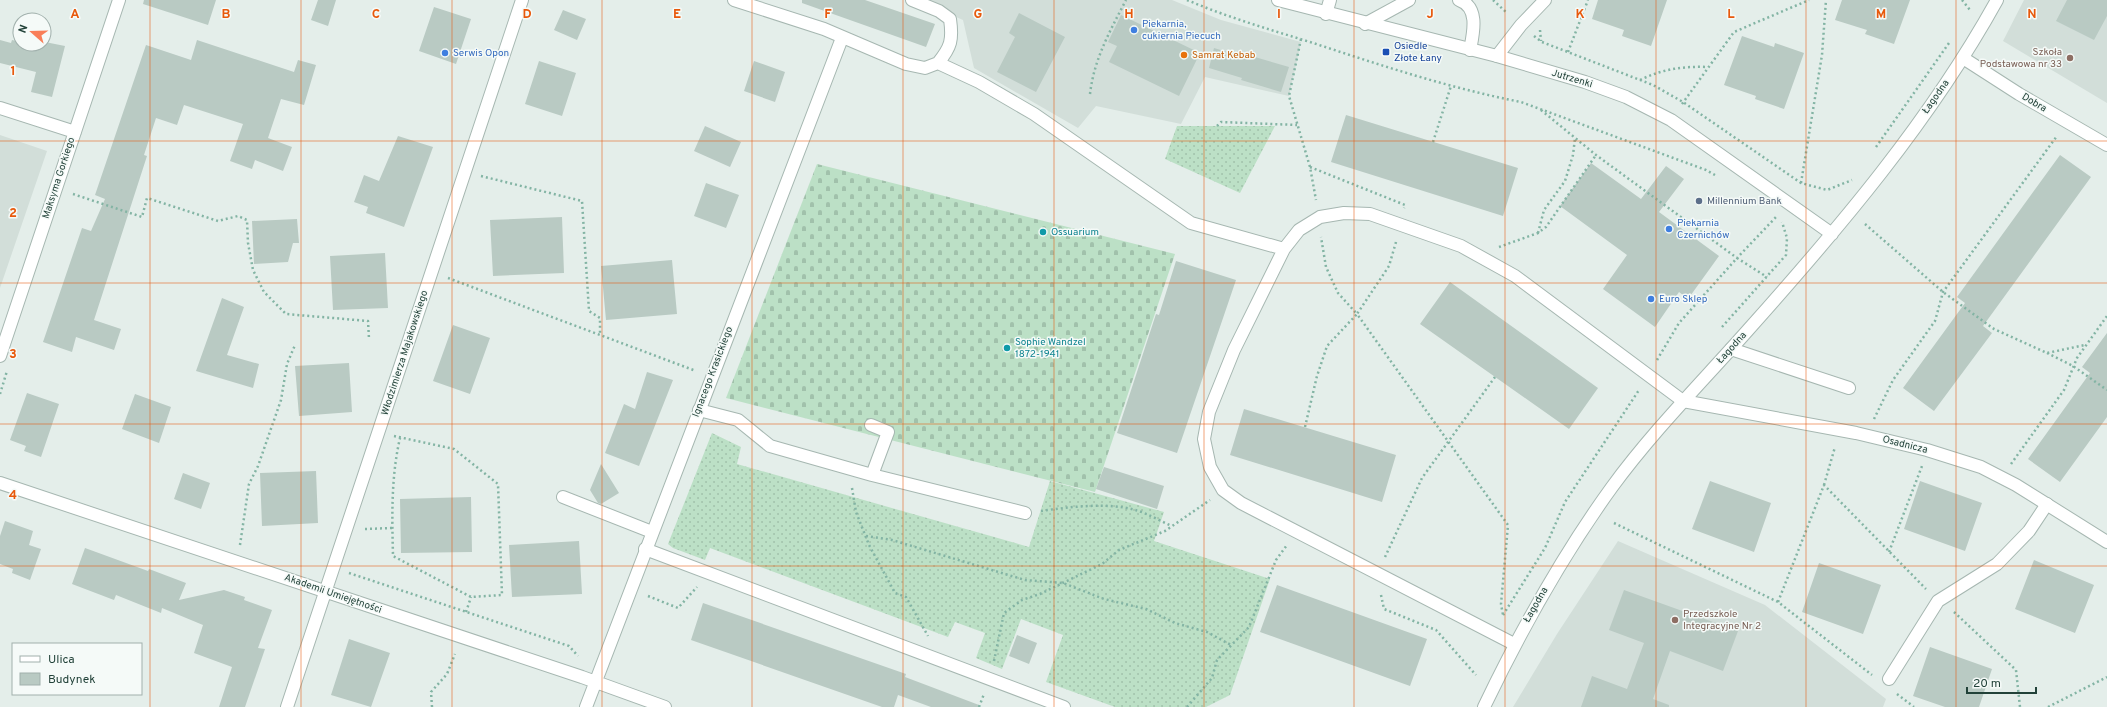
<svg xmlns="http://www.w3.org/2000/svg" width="2107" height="707" font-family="Overpass,sans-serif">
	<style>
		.built { fill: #d2ded9 }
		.grass { fill: url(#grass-dots) }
		.cemetery { fill: url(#cemetery-stones) }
		.building { fill: #b9cac3 }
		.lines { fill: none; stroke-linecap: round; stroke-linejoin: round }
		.service-casing { stroke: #a6b7b1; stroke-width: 14 }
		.minor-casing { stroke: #a6b7b1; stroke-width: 14 }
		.tertiary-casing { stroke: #a6b7b1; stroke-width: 14 }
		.path { stroke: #83b4a4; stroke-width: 2.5; stroke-dasharray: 2 3; stroke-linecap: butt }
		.service { stroke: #fff; stroke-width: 12 }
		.minor { stroke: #fff; stroke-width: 12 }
		.tertiary { stroke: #fff; stroke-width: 12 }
		.grid { fill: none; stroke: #e8590c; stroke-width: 1; stroke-opacity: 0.55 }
		.shop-dot { fill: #3f7fe0; stroke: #f5faf8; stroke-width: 1.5 }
		.transit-dot { fill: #1a4fb4; stroke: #f5faf8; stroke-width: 1.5 }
		.food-dot { fill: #e8710a; stroke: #f5faf8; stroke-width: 1.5 }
		.education-dot { fill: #8d6e63; stroke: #f5faf8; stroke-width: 1.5 }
		.service-dot { fill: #5c6f8a; stroke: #f5faf8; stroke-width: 1.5 }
		.culture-dot { fill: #0f9aa8; stroke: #f5faf8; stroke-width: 1.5 }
		.labels { text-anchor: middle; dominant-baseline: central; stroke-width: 3; stroke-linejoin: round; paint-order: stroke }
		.shop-label { font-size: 10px; fill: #366cbe; stroke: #f5faf8; text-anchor: start }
		.transit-label { font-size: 10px; fill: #164399; stroke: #f5faf8; text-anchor: start }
		.education-label { font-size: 10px; fill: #785e54; stroke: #f5faf8; text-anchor: end }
		.food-label { font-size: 10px; fill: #c56008; stroke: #f5faf8; text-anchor: start }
		.street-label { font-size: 10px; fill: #224239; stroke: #f5faf8 }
		.service-label { font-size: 10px; fill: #4e5e75; stroke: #f5faf8; text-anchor: start }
		.culture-label { font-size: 10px; fill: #0d838f; stroke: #f5faf8; text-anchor: start }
		.grid-label { font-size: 13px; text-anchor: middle; font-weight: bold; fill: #e8590c; stroke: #f5faf8; stroke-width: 3; stroke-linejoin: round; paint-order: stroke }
	</style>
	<defs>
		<pattern id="grass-dots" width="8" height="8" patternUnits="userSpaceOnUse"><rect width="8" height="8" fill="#bce0c6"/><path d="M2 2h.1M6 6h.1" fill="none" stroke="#a1c1ab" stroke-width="1.8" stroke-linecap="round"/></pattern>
		<pattern id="cemetery-stones" width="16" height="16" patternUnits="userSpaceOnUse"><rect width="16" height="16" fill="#bce0c6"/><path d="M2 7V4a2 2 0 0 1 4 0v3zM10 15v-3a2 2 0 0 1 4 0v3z" fill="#a1c1ab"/></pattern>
	</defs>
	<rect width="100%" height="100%" fill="#e4eeea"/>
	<path class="built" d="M918 0H1172L1221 20 1301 42 1289 96 1205 77 1181 124 1096 106 1078 128 974 68 963 20Z
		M2024 0H2107V103L2003 41Z
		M0 135 47 151 0 288Z
		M1618 541 1765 605 1886 699 1883 707H1513L1557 634Z"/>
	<path class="grass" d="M1177 126H1275L1240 193 1165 159Z
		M712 433 741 447 737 464 1029 547 1050 481 1164 512 1154 541 1270 579 1230 695 1206 707H1115L1046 682 1063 635 1021 619 1002 669 976 658 985 633 955 622 948 637 710 548 705 560 673 548 668 544Z"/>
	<path class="cemetery" d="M817 164 1175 254 1095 492 726 398Z"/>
	<path class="building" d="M144 0H216L208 25 143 4Z
		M318 0H336L328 26 311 20Z
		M802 0H865L935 24 926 47 802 3Z
		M1598 0H1667L1651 46 1622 36 1624 30 1592 19Z
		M1842 0H1910L1894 44 1865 34 1867 30 1835 20Z
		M2067 0H2107V16L2094 40 2056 21Z
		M434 7 471 19 456 64 419 51Z
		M563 10 586 19 577 40 554 30Z
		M1019 13 1065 37 1036 92 997 72 1015 37 1009 33Z
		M1121 15 1200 53 1179 96 1109 62 1117 46 1108 42Z
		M1742 36 1774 47 1775 43 1804 53 1784 109 1755 99 1756 96 1724 85Z
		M0 40 11 43 12 40 20 42V44L43 48 45 42 65 46 52 97 31 92 36 72 0 63Z
		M197 40 294 72 298 60 316 65 304 105 281 99 268 138 292 147 283 171 255 160 252 169 230 161 243 124 184 105 177 125 156 118 144 155 147 156 94 320 121 329 114 350 76 337 72 352 43 342 82 228 91 231 105 199 95 195 146 45 191 60Z
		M1214 48 1247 58 1248 55 1289 67 1281 92 1241 80 1242 78 1209 68Z
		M539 61 576 73 562 116 525 104Z
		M754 61 785 72 775 102 744 91Z
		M1346 115 1518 168 1503 216 1331 162Z
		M705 126 741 142 730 167 694 151Z
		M398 136 433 147 404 227 366 213 368 207 354 202 364 175 379 181Z
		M2060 155 2091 177 1983 326 1992 333 1934 411 1903 388 1965 303 1957 297Z
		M1591 163 1641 199 1666 166 1684 179 1659 212 1719 256 1688 299 1679 292 1655 327 1603 289 1627 255 1560 206Z
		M706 183 739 195 726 228 694 216Z
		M562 217 564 273 493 276 490 220Z
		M297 219 299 243H293L288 262 254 264 252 221Z
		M385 253 388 308 333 310 330 256Z
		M672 260 677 314 606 320 601 266Z
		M1176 261 1236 280 1177 453 1117 433 1156 314 1159 315Z
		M1450 282 1598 388 1569 429 1420 324Z
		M222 298 244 307 227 355 259 364 253 388 196 371Z
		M453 325 490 338 470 394 433 381Z
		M2107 333V417L2060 482 2028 459 2090 373 2082 367Z
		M349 363 352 412 299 416 295 366Z
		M647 372 673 380 639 466 605 453 624 404 635 409Z
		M27 393 59 404 41 457 24 451 26 446 10 440Z
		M135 394 171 407 159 443 122 429Z
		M1244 409 1396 455 1382 502 1230 455Z
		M601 464 619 493 601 504 598 503 590 490Z
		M1104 467 1164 486 1157 509 1096 489Z
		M316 471 318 523 262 526 260 473Z
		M183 473 210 483 201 509 174 499Z
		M1710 481 1771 503 1754 552 1692 529Z
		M1920 481 1982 503 1965 551 1904 529Z
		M471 497 472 552 401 553 400 499Z
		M5 521 33 531 29 545 41 549 30 580 12 573 13 569 0 564V536Z
		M579 541 582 594 512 597 509 545Z
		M85 548 148 571 149 569 186 583 179 600 224 590 245 597 244 600 272 610 258 648 265 649 245 707H219L232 667 194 653 203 625 162 608 161 613 116 595 114 600 72 584Z
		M2034 560 2094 585 2075 633 2015 609Z
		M1819 563 1881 585 1863 634 1802 612Z
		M1277 585 1427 639 1410 686 1260 632Z
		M1624 590 1738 631 1723 671 1670 651 1653 699 1669 705V707H1581L1592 676 1627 689 1644 643 1609 630Z
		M703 603 906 674 905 677 979 705V707H931L898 695 894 707H882L691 640Z
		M1017 635 1037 643 1029 664 1009 656Z
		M349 639 390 653 371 707 331 695Z
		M1930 647 1992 669 1979 707H1945L1913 696Z"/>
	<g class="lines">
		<g class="service-casing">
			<path id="service" d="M734 0 824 29 906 64 925 68 938 63 979 82 1034 114 1191 223 1284 249
				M912 0 939 11 950 19C953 40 951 47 938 63
				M1459 0C1480 7 1473 34 1470 50
				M1326 14 1330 0
				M1365 24 1409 0
				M1497 56 1521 25 1545 0
				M1731 349 1849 388
				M699 410 738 420 770 446 872 475 1025 513
				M871 425 888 432 872 475
				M563 497 652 532
				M645 549 1064 707
				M1514 644 1241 503 1223 490 1210 467 1204 439 1209 412 1234 350 1284 249 1299 230 1320 217 1344 213 1370 214 1461 246 1515 276 1683 401
				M1889 679 1938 601 1997 564 2029 531 2047 504"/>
		</g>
		<g class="minor-casing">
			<path id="minor" d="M1963 58 2019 94 2107 145
				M0 108 75 132
				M0 356 119 0
				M1683 401 1856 433 1927 450 1981 467 2016 485 2107 542
				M0 483 582 677 665 707
				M287 707 522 0
				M586 707 842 38"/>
		</g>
		<g class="tertiary-casing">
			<path id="tertiary" d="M1278 0 1497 56 1585 82 1626 97 1671 120 1832 234
				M1484 707C1521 630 1562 556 1612 487 1653 431 1702 382 1748 330 1840 227 1930 121 1997 0"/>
		</g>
		<path class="path" d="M1187 0C1227 17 1268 29 1310 42 1380 65 1449 88 1521 102L1706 170 1715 175
			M1493 0 1507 13
			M1962 0 1970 10
			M1540 30 1541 41
			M1534 36 1542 42 1653 85 1683 102 1801 183 1827 190 1852 180
			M1301 39 1289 96 1310 167 1316 200
			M1568 52 1588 0
			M1640 80C1662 69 1684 66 1708 67
			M1090 94C1094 59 1110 31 1126 0
			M1682 104 1734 32 1809 0
			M1541 110 1596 155 1737 258 1777 216
			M1217 126 1221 122 1297 125
			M1433 142 1451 86
			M1876 147 1949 43
			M1310 167 1405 205 1404 208
			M481 176 582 201 589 311 600 318V335
			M1801 183 1822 55 1826 0
			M73 194 142 217 147 198 218 221 238 216 247 220 248 243 253 270 264 292 286 314 368 321 369 339
			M1865 224 1943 292 1994 329 2047 353 2085 345
			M1538 233 1544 210 1565 181 1573 155 1575 138
			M1396 242 1389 266 1357 314 1508 525 1501 604 1503 615
			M1499 247 1538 233 1546 227 1596 155
			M448 278 696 371
			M1722 327 1786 255 1787 238 1782 222
			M2047 353 2073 366 2107 390
			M1657 360 1679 323 1737 258 1767 277
			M0 394 7 371
			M1874 419 1893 380 1935 321 1943 292 2057 136
			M1305 427 1317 376 1327 346 1357 314 1338 293 1326 267 1321 237
			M394 436 454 449 498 484 502 595 471 597 393 556C392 516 391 477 400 438
			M2011 464 2064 390 2077 358 2107 316
			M1824 485 1835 447
			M852 488 856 512 869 545 895 593 906 597 928 636
			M1041 511C1069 507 1108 502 1135 510 1147 513 1160 521 1172 526
			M1614 523 1778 602 1872 675
			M365 529 392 528
			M866 536 892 540 1025 580 1063 583 1104 599 1146 609 1175 623 1207 632 1231 645
			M240 545 249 484 258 466 281 400 287 364 295 345
			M1889 552 1922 466
			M1385 557 1422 478 1495 377
			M349 573 569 646 578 656
			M1381 595 1384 609 1436 630 1476 675
			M648 596 678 608 697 587
			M1778 602 1824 485 1926 589
			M466 612 471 597
			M1954 612 2016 670 2020 707
			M1503 615 1545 548 1565 502 1639 390
			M994 661 1004 613 1022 600 1040 594 1102 564 1119 550 1165 531 1210 500
			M1897 694 1914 707
			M432 707 431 692 447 674 455 654
			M979 707 984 694
			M1187 707 1212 678 1217 660 1249 627 1276 560 1287 545
			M2048 707 2107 677"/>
		<use href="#service" class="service"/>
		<use href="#minor" class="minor"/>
		<use href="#tertiary" class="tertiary"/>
	</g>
	<path class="grid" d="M150 0V707M301 0V707M452 0V707M602 0V707M752 0V707M903 0V707M1054 0V707M1204 0V707M1354 0V707M1505 0V707M1656 0V707M1806 0V707M1956 0V707M0 141H2107M0 283H2107M0 424H2107M0 566H2107"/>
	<g class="shop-dot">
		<circle cx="1134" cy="30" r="4"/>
		<circle cx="445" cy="53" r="4"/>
		<circle cx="1669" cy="229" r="4"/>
		<circle cx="1651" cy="299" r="4"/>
	</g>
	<rect class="transit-dot" x="1382" y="48" width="8" height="8" rx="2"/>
	<circle class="food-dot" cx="1184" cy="55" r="4"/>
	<g class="education-dot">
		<circle cx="2070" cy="58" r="4"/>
		<circle cx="1675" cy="620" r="4"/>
	</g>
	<circle class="service-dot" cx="1699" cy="201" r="4"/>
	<g class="culture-dot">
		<circle cx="1043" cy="232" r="4"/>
		<circle cx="1007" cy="348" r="4"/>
	</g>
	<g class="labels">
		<g class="shop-label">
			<text x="1142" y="24">Piekarnia,<tspan x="1142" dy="12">cukiernia Piecuch</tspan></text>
			<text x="453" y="53">Serwis Opon</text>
			<text x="1677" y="223">Piekarnia<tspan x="1677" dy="12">Czernichów</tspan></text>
			<text x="1659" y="299">Euro Sklep</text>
		</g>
		<g class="transit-label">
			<text x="1394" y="46">Osiedle<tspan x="1394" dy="12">Złote Łany</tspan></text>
		</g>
		<g class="education-label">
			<text x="2062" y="52">Szkoła<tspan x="2062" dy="12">Podstawowa nr 33</tspan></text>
			<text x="1683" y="614" text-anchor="start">Przedszkole<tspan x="1683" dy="12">Integracyjne Nr 2</tspan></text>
		</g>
		<g class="food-label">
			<text x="1192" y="55">Samrat Kebab</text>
		</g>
		<g class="street-label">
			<text transform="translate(1572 79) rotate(17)">Jutrzenki</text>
			<text transform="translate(1936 97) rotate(-55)">Łagodna</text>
			<text transform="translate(2034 103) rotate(31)">Dobra</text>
			<text transform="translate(59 178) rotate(-72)">Maksyma Gorkiego</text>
			<text transform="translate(1732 348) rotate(-48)">Łagodna</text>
			<text transform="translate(405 353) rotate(-72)">Włodzimierza Majakowskiego</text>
			<text transform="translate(713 372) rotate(-69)">Ignacego Krasickiego</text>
			<text transform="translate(1905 445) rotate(14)">Osadnicza</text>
			<text transform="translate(333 594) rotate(19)">Akademii Umiejętności</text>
			<text transform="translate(1536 605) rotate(-60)">Łagodna</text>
		</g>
		<g class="service-label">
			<text x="1707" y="201">Millennium Bank</text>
		</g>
		<g class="culture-label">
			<text x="1051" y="232">Ossuarium</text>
			<text x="1015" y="342">Sophie Wandzel<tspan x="1015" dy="12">1872-1941</tspan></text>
		</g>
	</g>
	<g class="grid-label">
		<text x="75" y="18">A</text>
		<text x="226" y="18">B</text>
		<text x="376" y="18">C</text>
		<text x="527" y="18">D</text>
		<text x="677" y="18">E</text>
		<text x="828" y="18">F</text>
		<text x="978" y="18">G</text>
		<text x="1129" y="18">H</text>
		<text x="1279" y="18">I</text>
		<text x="1430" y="18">J</text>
		<text x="1580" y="18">K</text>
		<text x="1731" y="18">L</text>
		<text x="1881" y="18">M</text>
		<text x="2032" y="18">N</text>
		<text x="13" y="75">1</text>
		<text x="13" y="217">2</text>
		<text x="13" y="358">3</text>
		<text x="13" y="499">4</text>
	</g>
	<rect x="12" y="643" width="130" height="52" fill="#f5faf8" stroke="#a1b0ac"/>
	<rect x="20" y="656" width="20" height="6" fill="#ffffff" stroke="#a1b0ac"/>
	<text x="48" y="663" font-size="12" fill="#224239">Ulica</text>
	<rect x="20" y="673" width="20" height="12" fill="#b9cac3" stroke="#a1b0ac"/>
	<text x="48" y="683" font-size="12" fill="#224239">Budynek</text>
	<g transform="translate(32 32) rotate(290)"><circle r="19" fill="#f5faf8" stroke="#a1b0ac"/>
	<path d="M0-3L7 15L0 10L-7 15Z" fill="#f97e58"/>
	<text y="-6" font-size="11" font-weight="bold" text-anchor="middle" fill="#224239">N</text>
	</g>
	<path d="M1967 687v6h69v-6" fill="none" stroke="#224239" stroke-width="2"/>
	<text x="1973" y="687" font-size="12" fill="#224239" stroke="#f5faf8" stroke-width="3" paint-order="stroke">20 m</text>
</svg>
